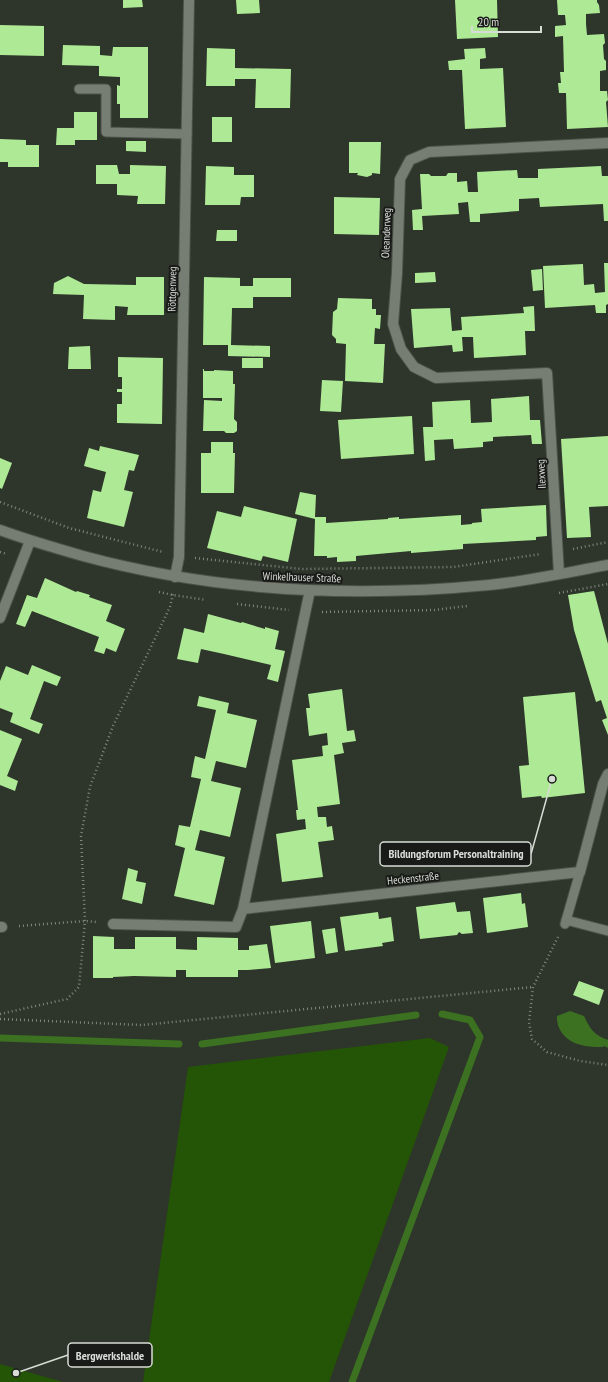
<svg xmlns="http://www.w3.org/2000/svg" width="608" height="1382" font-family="'PT Sans Narrow',sans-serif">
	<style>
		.green { fill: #245506 }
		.water { fill: #3b7120 }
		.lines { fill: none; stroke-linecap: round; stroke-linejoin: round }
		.stream { stroke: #3b7120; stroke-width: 7 }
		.building { fill: #aeea96 }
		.lane-casing { stroke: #4c524a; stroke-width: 11 }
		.street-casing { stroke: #4c524a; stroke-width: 12 }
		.path { stroke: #81877f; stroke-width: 2.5; stroke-dasharray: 1 3; stroke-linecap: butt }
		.lane { stroke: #767e73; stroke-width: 9 }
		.street { stroke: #767e73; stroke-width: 10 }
		.labels { text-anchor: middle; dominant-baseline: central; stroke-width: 4; stroke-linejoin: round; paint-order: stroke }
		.street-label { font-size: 11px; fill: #d7dcd6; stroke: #181b17 }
		.leader { fill: none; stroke: #d7dcd6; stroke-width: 1.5 }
		.callout-dot { fill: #d7dcd6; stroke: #181b17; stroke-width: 1.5 }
		.callout { fill: #181b17; stroke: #d7dcd6; stroke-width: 1.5 }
		.callout-label { font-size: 12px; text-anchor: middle; font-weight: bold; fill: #d7dcd6 }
	</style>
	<rect width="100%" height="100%" fill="#2e352b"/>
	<path class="green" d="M430 1038 449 1047 329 1382H143L188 1067Z
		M0 1364 63 1382H0Z"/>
	<path class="water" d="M570 1011 584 1016C590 1029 594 1035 608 1040L603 1047C596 1047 588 1047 581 1045 567 1042 556 1030 557 1016Z"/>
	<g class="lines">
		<path class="stream" d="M0 1038 179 1044
			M606 1043 608 1044
			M202 1044 416 1015
			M352 1382 480 1037 470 1020 442 1014"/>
	</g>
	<path class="building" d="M123 0H142L143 7 123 8Z
		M236 0H259L260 13 237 14Z
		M455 0H497L498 37 457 39Z
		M557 0H597V2L599 5 600 13 586 14V24L587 35 604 34 605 43 603 45 604 59 606 61V70L600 71V91H607L608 100 606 102 608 127 567 129 566 93H559L558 83H561L560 72H564L563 36 555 37V26L566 25 565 15H558Z
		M0 25 44 26V56L0 55Z
		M63 45 100 46V55L112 56 113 47H148V118H120V104H117V85L120 86V77L99 76V66L62 65Z
		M207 48 235 49V68L291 69 290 108H255L256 79H235V86H206Z
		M485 48 486 58 480 59V69L503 68 506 127 465 129 462 70H449L448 61 465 59 464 49Z
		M74 112H97V140H75V145H56L57 128H74Z
		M212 117H232V142H212Z
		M0 139 26 140V145H39V167H8V162H0Z
		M126 141H146V152L126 151Z
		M349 142H381L380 174 372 173V175L367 177 357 175 358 173H349Z
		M96 165H117L119 174H130V165L166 166 165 204H137L138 196 117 195V184H96Z
		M206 166 234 167V175H254V197H241L240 205H205Z
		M601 166 602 176H608V221H604L603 204 540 207 539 198 519 199V211L480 214V222H470L468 202 458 203 459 214 422 216 423 230H413L412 210 422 209 420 174H429L431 176H446L448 173H457V182L467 181 468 192H478L477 172 517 170 518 178H538V169Z
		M334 197 380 198 379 235 334 234Z
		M217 230H237V241H216Z
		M604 263H608V304L606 305V313H596L595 305 545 308 543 266 583 264 584 285 594 284 595 293 605 292Z
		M542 269 543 290 533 291 531 270Z
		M435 272 436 282 415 283V273Z
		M68 276 84 284 136 285V277H164V315H127L128 307 115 306V320L83 319 84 295 53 294 54 283Z
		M204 277 240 278V286H253V278H291V297H253V308H232L231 345 270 346V357L228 356V345H203Z
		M338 298 372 299V309H376V315H381L380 329 375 328 374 344H385L383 383 345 381 346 344 336 343V339L332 335 333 312 337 309Z
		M534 306 535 331H525L526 355 474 358 473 337H462L463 351 453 352 452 345 414 348 411 309 450 308 452 331 462 330 461 317 524 313 523 307Z
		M90 346 91 369H68L69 347Z
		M118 357 163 358 162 424 117 423V404H122V392H117V389H122V377H118Z
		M242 358H263V368H242Z
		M203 369H204V371H214V370L233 371V384H235L234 419 237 422V431L234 433H226L224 431H203L204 400 222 401V398H203Z
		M322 380 343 381 341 412 320 411Z
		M529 396 530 420H540L542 444H532L531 435 493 437V441L483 442V447L454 449 453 439 434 440 435 460 425 461 423 427H433L432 402 470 400 471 423 492 422 491 399Z
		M412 416 414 454 341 459 338 420Z
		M608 436V506L589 507 591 537 567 538 561 439Z
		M211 442H233V453H235L234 493H201V453H211Z
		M100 446 139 455 134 471 129 470 124 490 133 492 124 527 87 518 93 490 101 492 106 472 84 466 89 448 99 451Z
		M0 458 12 463 2 489 0 488Z
		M300 492 316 495 315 517H326V523L388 519V518L399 517V519L461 515V525L472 524V523L482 522 481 509 546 505 547 536 536 537V540L463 544V549L411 553V551L356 556V561L337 562V557L327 558V556H314L315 519 295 514Z
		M244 506 297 519 288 562 263 556 261 561 207 548 217 511 241 517Z
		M45 578 76 592 77 591 90 595 89 597 112 605 106 621 125 629 116 652 106 648 104 654 94 651 99 637 32 611 25 627 16 624 27 595 37 598Z
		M594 591 608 644V735L602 720 607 718 601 700 596 702 574 630 568 595Z
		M208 614 241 623 242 622 265 629V627L279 631 275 649 285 651 278 682 267 679 271 665 224 654 201 649 198 663 177 659 184 628 204 633Z
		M32 665 61 677 57 686 44 681 30 719 43 724 39 734 10 722 13 713 0 708V681L6 666 28 675Z
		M342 689 347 731 354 730 356 741 342 743 344 753 334 755 340 804 317 807 318 817H326L327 827 332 826 334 840 318 842 323 877 282 882 276 834 306 829 305 819 297 820 296 810H298L292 760 323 756 322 746 328 745 327 733 309 736 306 708H310L308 694Z
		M575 692 585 793 542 798 541 796 522 798 519 766 529 765 523 697Z
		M199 696 229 703 227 713 257 720 246 768 216 761 211 781 241 788 230 837 200 830 195 850 225 857 214 905 174 896 185 848 175 845 179 825 190 827 201 779 191 777 193 766 195 756 205 759 216 710 197 706Z
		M0 730 22 739 7 776 18 781 15 791 0 785Z
		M128 868 138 871 136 881 146 883 142 904 122 899Z
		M521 893 522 904 525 903 528 927 487 933 483 898Z
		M455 902 457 912 470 911 473 933 462 934 459 932 457 935 420 939 416 907Z
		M378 912 379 919 391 917 394 941 382 943 383 946 345 951 340 917Z
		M311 921 315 958 275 963 270 926Z
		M335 928 338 952 326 954 322 930Z
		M93 936 114 937V949H135V937H176V949L197 950V937L238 938V950H249V946L267 944 271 968 248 970H238V977H186V970H176V977L134 976 113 977V978H93Z
		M579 981 604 990 599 1005 573 995Z"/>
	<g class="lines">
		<g class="lane-casing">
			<path id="lane" d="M79 89H106V132L187 134
				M566 920 608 931
				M565 924 580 872"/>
		</g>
		<g class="street-casing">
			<path id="street" d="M0 530C27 540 55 548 83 556 216 592 352 598 489 585 529 581 569 572 608 565
				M559 574 547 373 436 378 414 367 401 349 393 324 397 273 400 179 410 160 429 152 608 143
				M175 577 179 557 189 0
				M310 590 243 909 580 872 603 784 608 774
				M0 618 30 541
				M113 924 236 927 243 909
				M0 927H2"/>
		</g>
		<path class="path" d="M0 502 69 528 163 552
			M573 549 608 542
			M0 552 7 554
			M195 558 301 569 453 567 541 554
			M159 592 173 595 206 600
			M559 593 608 584
			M237 604 289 610
			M322 612 434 610 467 606
			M19 926 85 921 97 922
			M558 937 533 987 529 1022 532 1039 547 1052 580 1061 608 1065
			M0 1014 67 999 79 987 85 921 81 836 90 787 113 726 170 607 173 594
			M0 1019 142 1025 533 987"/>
		<use href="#lane" class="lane"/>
		<use href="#street" class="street"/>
	</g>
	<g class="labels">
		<g class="street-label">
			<text transform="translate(386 233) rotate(-88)">Oleanderweg</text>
			<text transform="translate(172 289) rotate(-89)">Röttgenweg</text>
			<text transform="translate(541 474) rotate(-93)">Ilexweg</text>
			<text transform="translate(302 577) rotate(2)">Winkelhauser Straße</text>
			<text transform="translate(413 878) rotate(-6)">Heckenstraße</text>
		</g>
	</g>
	<path class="leader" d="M552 779L531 854M16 1373L68 1355"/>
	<g class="callout-dot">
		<circle cx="552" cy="779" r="4"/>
		<circle cx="16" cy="1373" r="4"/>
	</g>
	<g class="callout">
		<rect x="380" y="842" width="151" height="24" rx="4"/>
		<rect x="68" y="1343" width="84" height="24" rx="4"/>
	</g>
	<g class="callout-label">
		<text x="456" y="858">Bildungsforum Personaltraining</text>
		<text x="110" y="1360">Bergwerkshalde</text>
	</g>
	<path d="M472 26v6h69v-6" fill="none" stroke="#d7dcd6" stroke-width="2"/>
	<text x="478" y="26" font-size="12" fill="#d7dcd6" stroke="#181b17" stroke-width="3" paint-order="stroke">20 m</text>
</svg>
